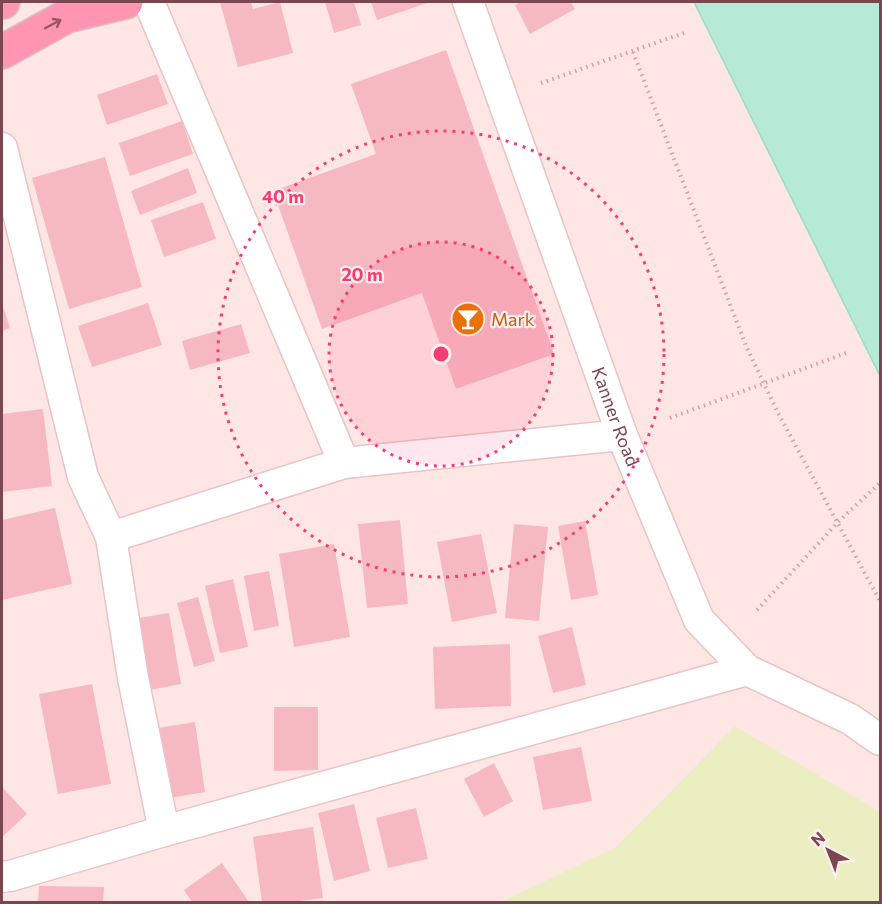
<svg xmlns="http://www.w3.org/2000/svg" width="882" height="904" font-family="Commissioner,sans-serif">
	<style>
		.green { fill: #ebeec1 }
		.water { fill: #b6ead6; stroke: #9bddc5; stroke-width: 1.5 }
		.building { fill: #f7b9c1 }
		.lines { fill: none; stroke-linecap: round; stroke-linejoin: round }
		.street-casing { stroke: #e9c3c5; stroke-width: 33 }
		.highway-casing { stroke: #d4c4c7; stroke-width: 36 }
		.path { stroke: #dc9ba4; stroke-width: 4; stroke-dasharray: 1.5 4.5; stroke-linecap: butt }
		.street { stroke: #fff; stroke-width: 30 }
		.highway { stroke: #ff95b1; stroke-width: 33 }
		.oneway { stroke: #955663 }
		.ring { fill: none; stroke: #f53d75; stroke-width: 3; stroke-dasharray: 3 6 }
		.labels { text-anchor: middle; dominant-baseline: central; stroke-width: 4.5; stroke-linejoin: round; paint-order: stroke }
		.food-label { font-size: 18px; fill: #c56008; stroke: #ffeeed; text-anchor: start }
		.street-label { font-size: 18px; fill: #7a464f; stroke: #ffeeed }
		.centre { fill: #f53d75; stroke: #ffeeed; stroke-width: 3 }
		.ring-label { font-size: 18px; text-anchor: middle; font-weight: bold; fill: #f53d75; stroke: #ffeeed; stroke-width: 4.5; stroke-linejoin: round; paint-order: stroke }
	</style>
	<rect width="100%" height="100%" fill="#fee6e4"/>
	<path class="green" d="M735 726 880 812V902H502L616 847Z"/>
	<path class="water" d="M694 2H880V376Z"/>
	<path class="building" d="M220 2H251L253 9 280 2 293 53 238 67Z
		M325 2H354L361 25 334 33Z
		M371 2H430L377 20Z
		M521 2H571L575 9 530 34 515 5Z
		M446 50 554 354 456 389 422 293 322 329 273 191 376 154 351 84Z
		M157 74 168 104 107 125 97 95Z
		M182 121 193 154 130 176 119 143Z
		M105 157 142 287 69 309 32 178Z
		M188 168 197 193 140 215 131 191Z
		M203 202 216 239 164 257 151 220Z
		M2 303 10 328 2 331Z
		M148 303 162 345 92 367 78 326Z
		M241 324 250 353 190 370 182 341Z
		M43 409 52 486 2 492V414Z
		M55 508 72 584 2 600V520Z
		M400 520 408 604 367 608 358 524Z
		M585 521 598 595 571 600 558 526Z
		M514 524 548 527 539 621 505 618Z
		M481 534 497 613 452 622 437 542Z
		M334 544 350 637 294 647 279 554Z
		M269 571 279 626 254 631 244 576Z
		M233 579 248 647 220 653 205 586Z
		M198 597 215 661 194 667 177 603Z
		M169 613 181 684 150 690 139 618Z
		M572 627 586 685 553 693 538 636Z
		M510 644 511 706 435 709 433 647Z
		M92 684 111 784 58 794 39 694Z
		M274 707H318V770L274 771Z
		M195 722 205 792 169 798 158 728Z
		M581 747 592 801 543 810 533 757Z
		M494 763 513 801 484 817 464 779Z
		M2 787 27 814 2 837Z
		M354 804 370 871 334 881 318 813Z
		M416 808 428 859 388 868 376 818Z
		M313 827 323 898 292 902H262L253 837Z
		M222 863 249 902H192L184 890Z
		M39 886 104 887 103 902H38Z"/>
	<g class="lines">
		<g class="street-casing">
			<g id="street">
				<path d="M149 2 344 463"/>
				<path id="s1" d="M468 2 622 435 699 620 747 670 850 719 880 740"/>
				<path d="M2 148 83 477 111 537 133 678 164 831"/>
				<path d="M111 537 344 463 622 435"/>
				<path d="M2 877 10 876 164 831 747 670"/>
			</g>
		</g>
		<g class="highway-casing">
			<path id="highway" d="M2 2H3
				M2 52 67 16 126 2"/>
		</g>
		<path class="path" d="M633 52 746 346 779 415 880 601
			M541 83 687 32
			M670 418 849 352
			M757 610 838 522 880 483"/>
		<use href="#street" class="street"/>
		<use href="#highway" class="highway"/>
	</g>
	<defs><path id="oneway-shaft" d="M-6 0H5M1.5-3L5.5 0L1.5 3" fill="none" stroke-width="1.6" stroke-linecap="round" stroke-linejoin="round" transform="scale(1.5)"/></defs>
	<use class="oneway" href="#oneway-shaft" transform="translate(53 24) rotate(-28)"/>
	<circle cx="441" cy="354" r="112" fill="#f53d75" fill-opacity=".12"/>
	<g class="ring">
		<circle cx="441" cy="354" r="112"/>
		<circle cx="441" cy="354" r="223"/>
	</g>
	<defs>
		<g id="bar-disc" transform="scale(1.725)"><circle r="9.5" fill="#e8710a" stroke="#ffeeed"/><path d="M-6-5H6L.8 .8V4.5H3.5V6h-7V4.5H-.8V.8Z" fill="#fff"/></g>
	</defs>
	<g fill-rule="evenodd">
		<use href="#bar-disc" x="468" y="319"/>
	</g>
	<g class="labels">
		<g class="food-label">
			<text x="491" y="319">Mark</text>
		</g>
		<g class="street-label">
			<text stroke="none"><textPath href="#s1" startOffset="440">Kanner Road</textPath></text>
		</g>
	</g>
	<circle cx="441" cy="354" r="9" class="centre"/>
	<g class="ring-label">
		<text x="283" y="203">40 m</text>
		<text x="362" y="281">20 m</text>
	</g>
	<rect width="882" height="904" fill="none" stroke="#7a464f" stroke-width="6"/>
	<g transform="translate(828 850) rotate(318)" stroke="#ffeeed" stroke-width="4.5" paint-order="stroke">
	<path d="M0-4.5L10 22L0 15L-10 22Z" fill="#7a464f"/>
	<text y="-9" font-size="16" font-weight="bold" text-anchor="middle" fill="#7a464f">N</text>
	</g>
</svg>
